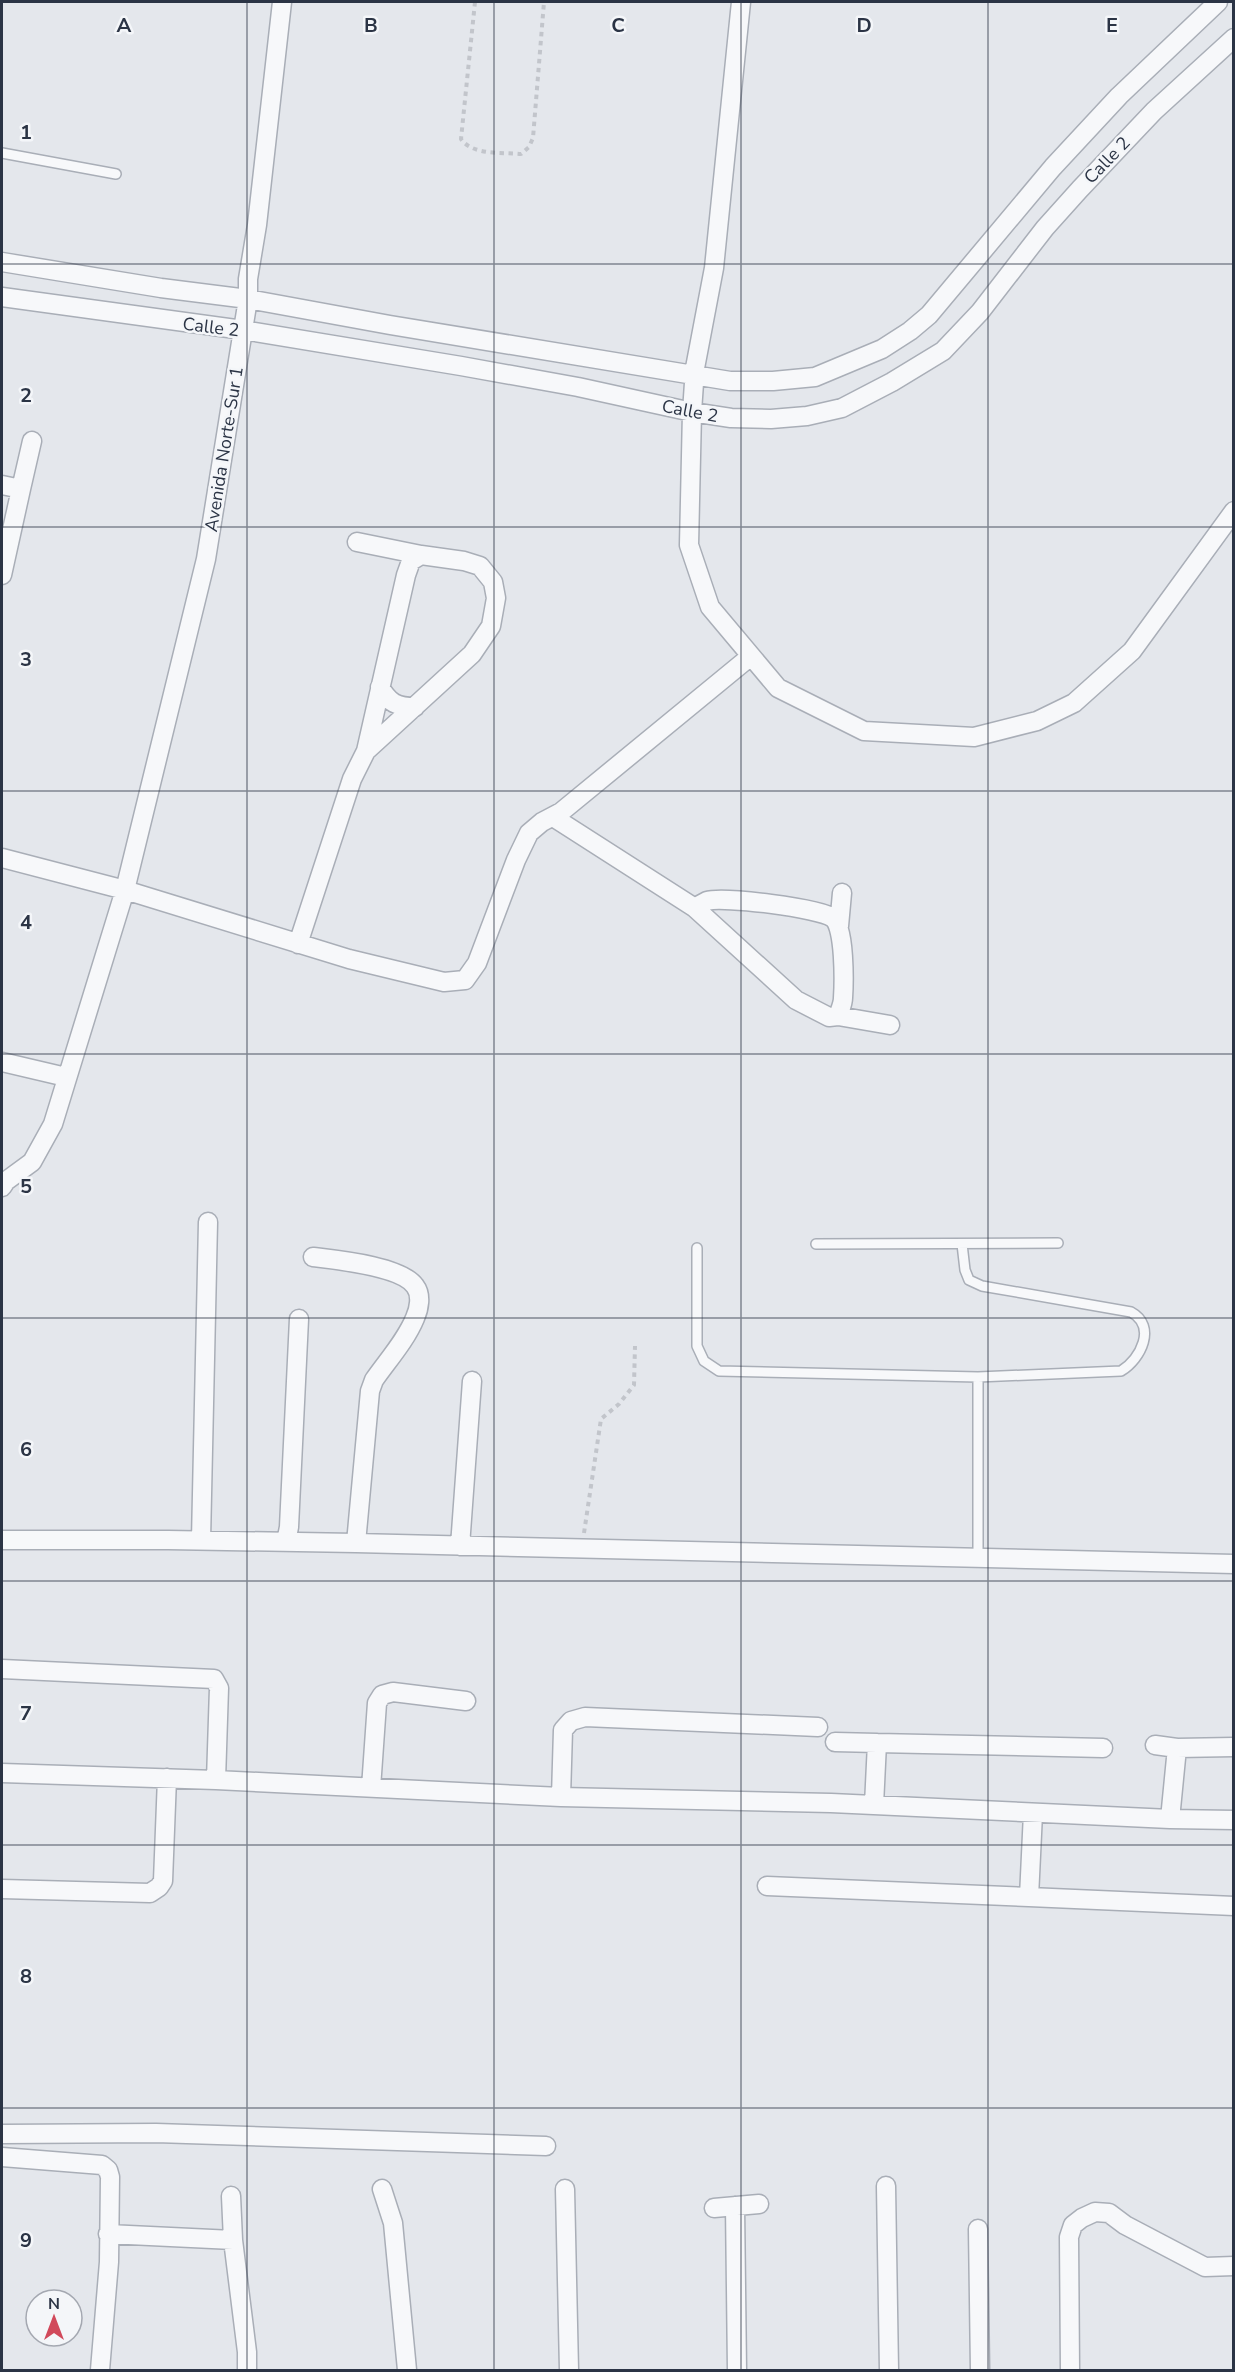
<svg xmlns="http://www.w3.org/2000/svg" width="1235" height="2372" font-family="'Nunito Sans',sans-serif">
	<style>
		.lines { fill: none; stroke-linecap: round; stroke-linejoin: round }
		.service-casing { stroke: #a9aeb7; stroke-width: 12 }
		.minor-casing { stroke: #a9aeb7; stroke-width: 21 }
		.path { stroke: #c2c5cb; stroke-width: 4; stroke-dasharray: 4.5 4.5; stroke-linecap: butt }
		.service { stroke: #f7f8fa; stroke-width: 9 }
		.minor { stroke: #f7f8fa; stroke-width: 18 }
		.grid { fill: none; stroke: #2b3445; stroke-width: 1.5; stroke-opacity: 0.55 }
		.labels { text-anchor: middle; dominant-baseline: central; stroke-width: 5; stroke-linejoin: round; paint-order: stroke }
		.street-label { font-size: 18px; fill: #2b3445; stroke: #f4f6f9 }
		.grid-label { font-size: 20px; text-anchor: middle; font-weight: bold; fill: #2b3445; stroke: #f4f6f9; stroke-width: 5; stroke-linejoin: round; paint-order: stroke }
	</style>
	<rect width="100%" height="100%" fill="#e4e7ec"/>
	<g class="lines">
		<g class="service-casing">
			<path id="service" d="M2 153 116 174
				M816 1244 1058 1243
				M962 1244 965 1270 969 1280 982 1286 1131 1312C1157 1326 1141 1359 1121 1371L978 1377V1557
				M697 1248V1346L704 1361 719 1371 978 1377"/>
		</g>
		<g class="minor-casing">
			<path id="minor" d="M282 2 257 225 248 279V299L206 559 125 890 349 959 444 982 465 980 477 963 516 860 529 833 542 822 561 812 751 656
				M741 2 714 268 695 368 692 412 689 545 710 607 778 688 864 731 974 737 1037 721 1074 703 1132 651 1234 511
				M2 262 161 288 248 299 390 325 730 381H773L815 377 882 349 910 331 929 315 1053 167 1119 96 1218 2
				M2 297 243 330 461 366 578 387 692 412 731 418 771 419 807 416 842 408 892 382 943 351 980 312 1045 228 1080 189 1154 111 1234 38
				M2 485 21 489 2 575
				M21 489 32 441
				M357 542 421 555
				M380 687C389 703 397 707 415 707
				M553 817 695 908 796 1000 829 1017 838 1016C840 1010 843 1004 843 998 844 983 845 927 833 918 820 908 722 896 707 901 703 903 698 906 695 908
				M2 858 125 890 53 1124 32 1162 6 1181 2 1187
				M839 926 842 893
				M298 944 352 779 366 751 406 575 411 561 421 555 464 561 480 566 493 582 496 598 491 626 472 654 366 751
				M838 1016 890 1025
				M2 1062 66 1077
				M313 1257C337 1260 401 1266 415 1286 422 1295 419 1309 415 1318 406 1340 388 1360 374 1380L370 1391 356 1543
				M2 1540H168L356 1543 1234 1564
				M201 1540 208 1222
				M286 1542 289 1527 299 1319
				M460 1546 472 1381
				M2 1669 214 1679 219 1688 216 1780
				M835 1742 877 1743
				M1155 1745 1177 1748
				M2 1773 216 1780 561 1797 831 1803 1170 1819 1234 1820
				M371 1788 377 1703 382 1695 393 1692 466 1701
				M561 1797 563 1730 571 1721 585 1717 818 1727
				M874 1805 877 1743 1103 1748
				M1170 1819 1177 1748 1234 1747
				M767 1886 1029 1897 1033 1813
				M2 1889 150 1893 159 1887 163 1881 167 1778
				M1029 1897 1234 1906
				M2 2134 156 2133 546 2146
				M2 2157 102 2165 108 2170 110 2177 109 2262 100 2370
				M886 2186 889 2370
				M382 2189 393 2223 407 2370
				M565 2189 569 2370
				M231 2196 233 2240
				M735 2206 737 2370
				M714 2208 759 2204
				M978 2229 980 2370
				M108 2234 233 2240 247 2352V2370
				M1070 2370 1069 2237 1073 2225 1082 2218 1095 2212 1109 2213 1125 2225 1205 2267 1234 2266"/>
		</g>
		<path class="path" d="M475 2 461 139C473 156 503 152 521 154L529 147 533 138 544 2
			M584 1533 601 1419 619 1404 634 1385 635 1346"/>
		<use href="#service" class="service"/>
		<use href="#minor" class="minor"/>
	</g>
	<path class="grid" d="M247 2V2370M494 2V2370M741 2V2370M988 2V2370M2 264H1234M2 527H1234M2 791H1234M2 1054H1234M2 1318H1234M2 1581H1234M2 1845H1234M2 2108H1234"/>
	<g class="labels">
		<g class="street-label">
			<text transform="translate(1107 160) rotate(-46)">Calle 2</text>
			<text transform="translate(211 327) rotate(7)">Calle 2</text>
			<text transform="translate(690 411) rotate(11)">Calle 2</text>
			<text transform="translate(224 449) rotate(-81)">Avenida Norte-Sur 1</text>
		</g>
	</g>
	<g class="grid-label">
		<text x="124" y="32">A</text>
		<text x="371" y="32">B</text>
		<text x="618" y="32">C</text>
		<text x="864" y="32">D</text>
		<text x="1112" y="32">E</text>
		<text x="26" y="139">1</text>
		<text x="26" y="402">2</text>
		<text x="26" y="666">3</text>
		<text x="26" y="929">4</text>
		<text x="26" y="1193">5</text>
		<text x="26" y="1456">6</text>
		<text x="26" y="1720">7</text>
		<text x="26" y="1983">8</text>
		<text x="26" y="2247">9</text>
	</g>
	<rect width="1235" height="2372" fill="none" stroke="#2b3445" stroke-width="6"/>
	<g transform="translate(54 2318)"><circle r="28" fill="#f4f6f9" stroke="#a4a8b1" stroke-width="1.5"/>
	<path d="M0-4.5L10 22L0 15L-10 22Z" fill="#d1495b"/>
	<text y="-9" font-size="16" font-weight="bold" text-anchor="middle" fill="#2b3445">N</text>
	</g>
</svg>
